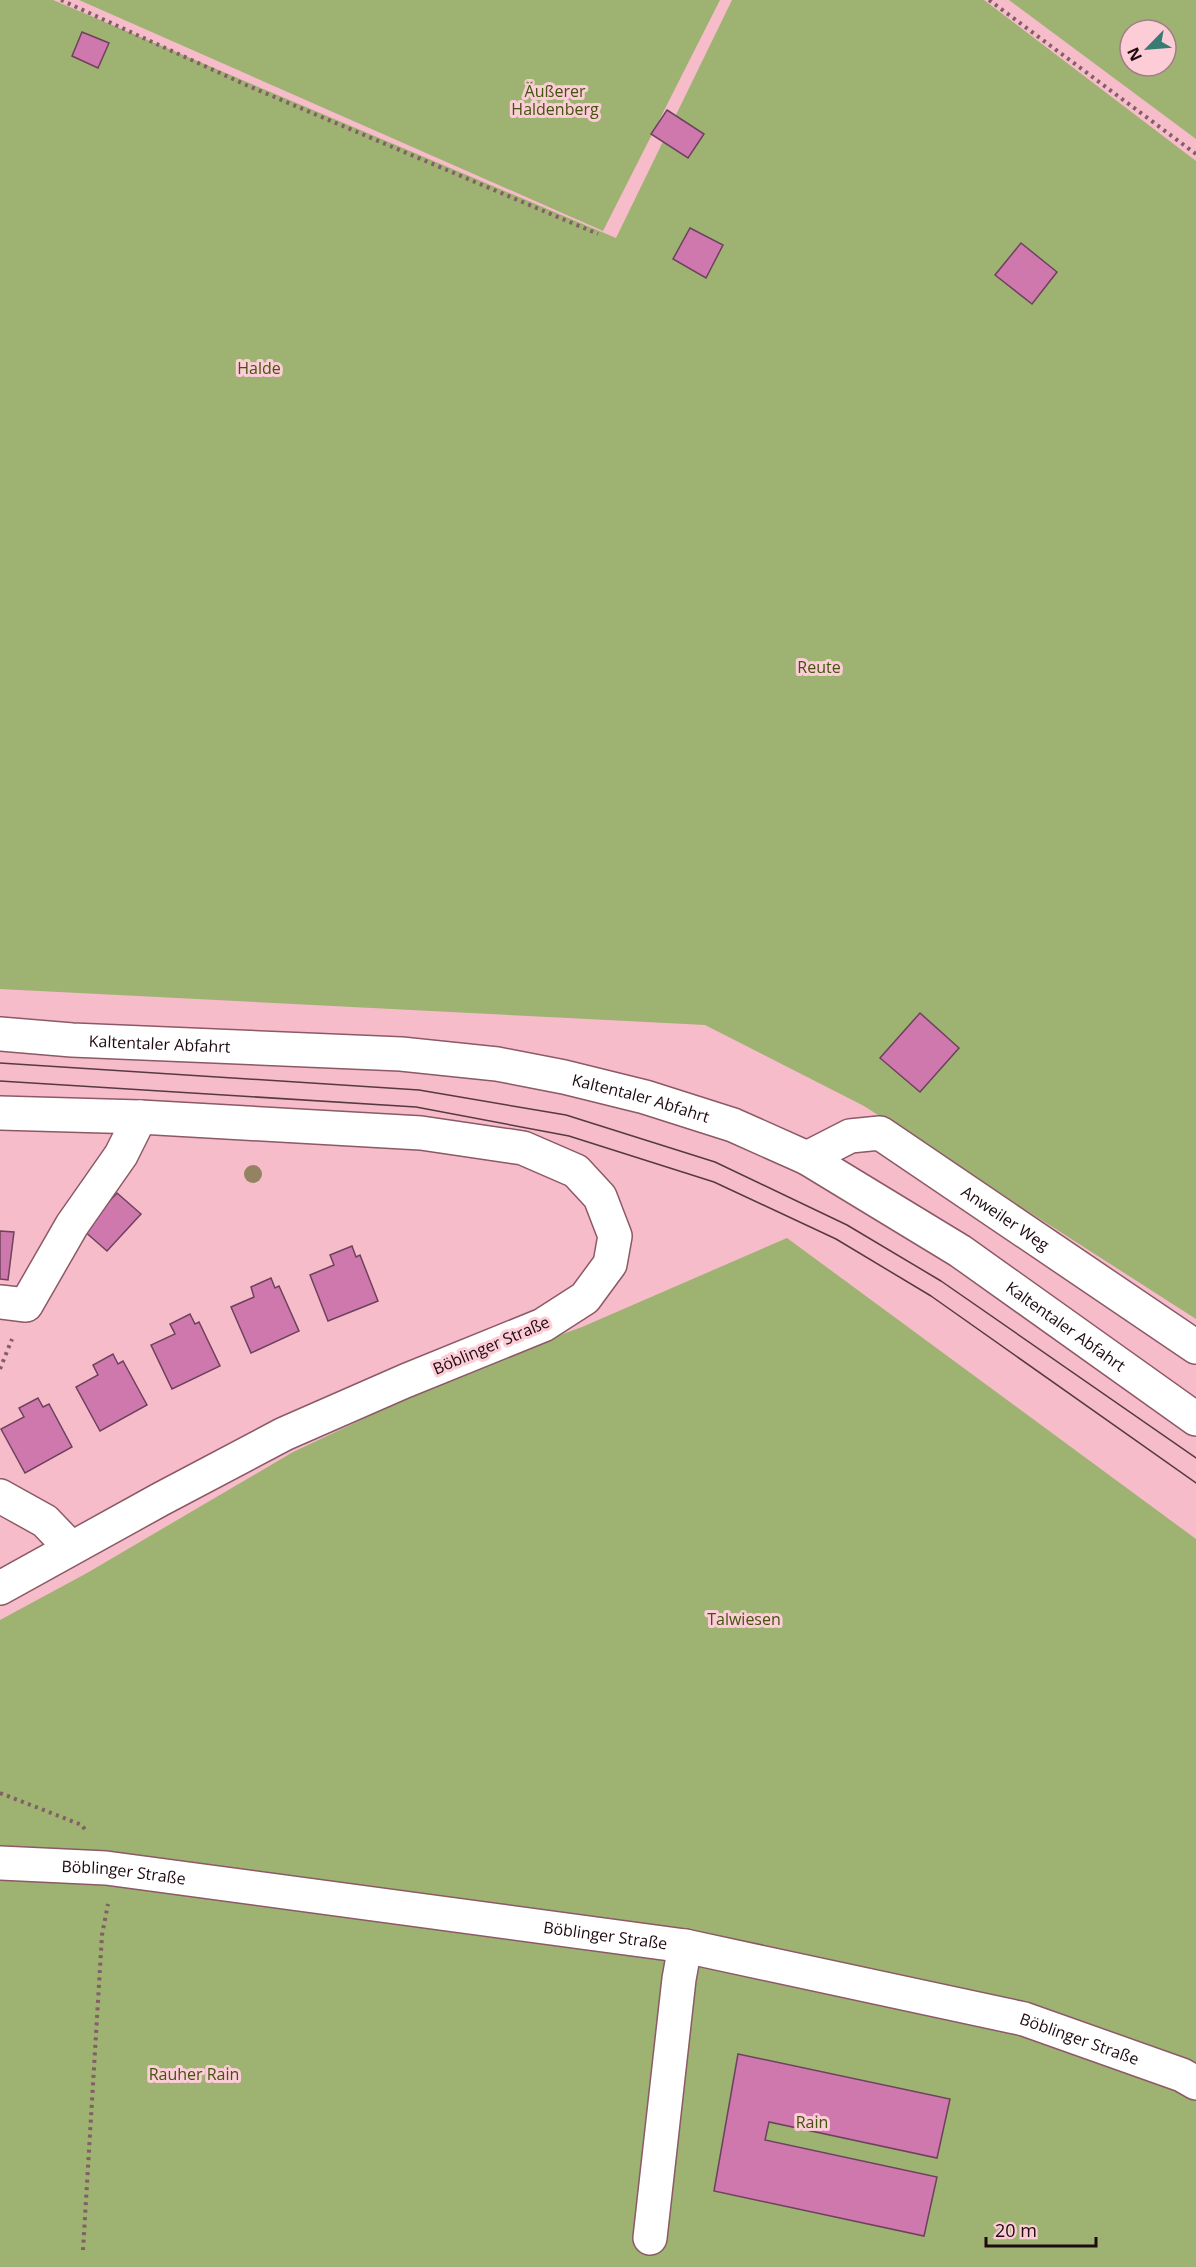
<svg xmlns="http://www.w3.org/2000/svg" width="1196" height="2267" font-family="'Open Sans',sans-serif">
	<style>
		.green { fill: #9eb272; fill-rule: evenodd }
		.building { fill: #cf78ae; stroke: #6d425c; stroke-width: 1.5 }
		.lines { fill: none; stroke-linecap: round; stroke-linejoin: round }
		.minor-casing { stroke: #8c5966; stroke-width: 36 }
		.major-casing { stroke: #8c5966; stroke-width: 36 }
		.path { stroke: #835e67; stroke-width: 4; stroke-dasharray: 3 4.5; stroke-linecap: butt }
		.minor { stroke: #fff; stroke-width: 33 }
		.major { stroke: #fff; stroke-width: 33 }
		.tram { stroke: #573941; stroke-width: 1.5 }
		.tree { fill: #948362 }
		.labels { text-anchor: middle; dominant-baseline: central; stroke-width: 6; stroke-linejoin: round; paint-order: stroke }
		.park-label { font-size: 16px; fill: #43540d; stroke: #fcccd7 }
		.street-label { font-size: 16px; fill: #1e0a10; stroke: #fcccd7 }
	</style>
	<rect width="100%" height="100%" fill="#f6bcca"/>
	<path class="green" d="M0 0H53L616 238 732 0H984L1196 161V1319L864 1106 705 1025 0 989Z
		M79 0H720L603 231Z
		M1009 0H1196V139ZM1130 30H1166V66H1130Z
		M787 1238 1196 1539V2267H0V1620L87 1573 293 1452 471 1368 582 1327Z"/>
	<path class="building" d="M82 32 109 43 98 68 72 56Z
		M667 110 704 134 688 158 651 134Z
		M690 228 723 245 706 278 673 259Z
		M1021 243 1057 272 1032 304 995 275Z
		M920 1013 959 1048 920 1092 880 1058Z
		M117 1193 141 1214 107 1251 83 1230Z
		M0 1231 14 1232 8 1280 0 1279Z
		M352 1246 356 1257 360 1255 378 1301 328 1321 310 1275 334 1265 330 1255Z
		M271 1278 275 1288 279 1286 299 1331 251 1353 231 1307 254 1297 251 1287Z
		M190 1314 195 1324 199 1322 220 1366 172 1389 151 1345 175 1334 170 1324Z
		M113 1354 118 1364 123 1361 147 1405 100 1431 76 1387 98 1375 93 1365Z
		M38 1398 43 1407 49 1404 72 1447 25 1473 1 1429 24 1417 19 1408Z
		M738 2054 950 2099 937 2158 769 2122 765 2140 937 2177 924 2236 714 2191Z"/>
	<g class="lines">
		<g class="minor-casing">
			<g id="minor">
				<path id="s1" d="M807 1158 850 1136 880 1133 1196 1347"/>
				<path d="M0 1302 26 1305 72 1225 121 1155 140 1117"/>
				<path d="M0 1496 45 1521 71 1548"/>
				<path d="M650 2238 679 1979 685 1946"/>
			</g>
		</g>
		<g class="major-casing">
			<g id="major">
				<path id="s2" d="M0 1034 72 1040 401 1054 497 1064 564 1077 645 1097 733 1125 807 1158 960 1251 1196 1419"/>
				<path d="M0 1113 140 1117 421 1133 523 1148 576 1171 600 1197 615 1236 610 1264 585 1298 543 1325 405 1381 284 1434 161 1499 0 1588"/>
				<path id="s3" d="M0 1863 106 1868 685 1946 1024 2019 1182 2075 1196 2083"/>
			</g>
		</g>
		<path class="path" d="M61 0 246 85 598 234
			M989 0 1196 154
			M0 1369 12 1339
			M0 1793 82 1825 87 1833
			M83 2250 102 1935 108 1904"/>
		<use href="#minor" class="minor"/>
		<use href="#major" class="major"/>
		<path class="tram" d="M0 1063 419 1090 566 1115 715 1162 847 1225 941 1281 1196 1458
			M0 1081 416 1107 569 1136 714 1182 836 1239 931 1296 1196 1483"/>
	</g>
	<circle class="tree" cx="253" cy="1174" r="9"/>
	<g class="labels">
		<g class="park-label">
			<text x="555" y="91">Äußerer<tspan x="555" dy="18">Haldenberg</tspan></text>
			<text x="259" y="368">Halde</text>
			<text x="819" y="667">Reute</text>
			<text x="744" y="1619">Talwiesen</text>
			<text x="194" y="2074">Rauher Rain</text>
			<text x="812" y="2122">Rain</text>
		</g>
		<g class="street-label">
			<text stroke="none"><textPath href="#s2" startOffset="160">Kaltentaler Abfahrt</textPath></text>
			<text stroke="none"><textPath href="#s2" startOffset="646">Kaltentaler Abfahrt</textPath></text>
			<text stroke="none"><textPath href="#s1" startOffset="230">Anweiler Weg</textPath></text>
			<text stroke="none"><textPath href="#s2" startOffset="1132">Kaltentaler Abfahrt</textPath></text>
			<text transform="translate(491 1345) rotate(-23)">Böblinger Straße</text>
			<text stroke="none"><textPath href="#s3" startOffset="124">Böblinger Straße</textPath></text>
			<text stroke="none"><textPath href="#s3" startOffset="610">Böblinger Straße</textPath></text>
			<text stroke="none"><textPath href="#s3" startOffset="1096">Böblinger Straße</textPath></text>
		</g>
	</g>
	<g transform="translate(1148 48) rotate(245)"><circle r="28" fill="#fcccd7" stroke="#a37e87" stroke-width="1.5"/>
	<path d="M0-4.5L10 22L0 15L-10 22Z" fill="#367c72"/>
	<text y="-9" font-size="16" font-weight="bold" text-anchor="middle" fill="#1e0a10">N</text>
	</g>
	<path d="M986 2237v9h110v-9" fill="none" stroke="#1e0a10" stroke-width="3"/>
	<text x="995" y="2237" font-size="18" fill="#1e0a10" stroke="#fcccd7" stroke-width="4.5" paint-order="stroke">20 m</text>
</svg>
